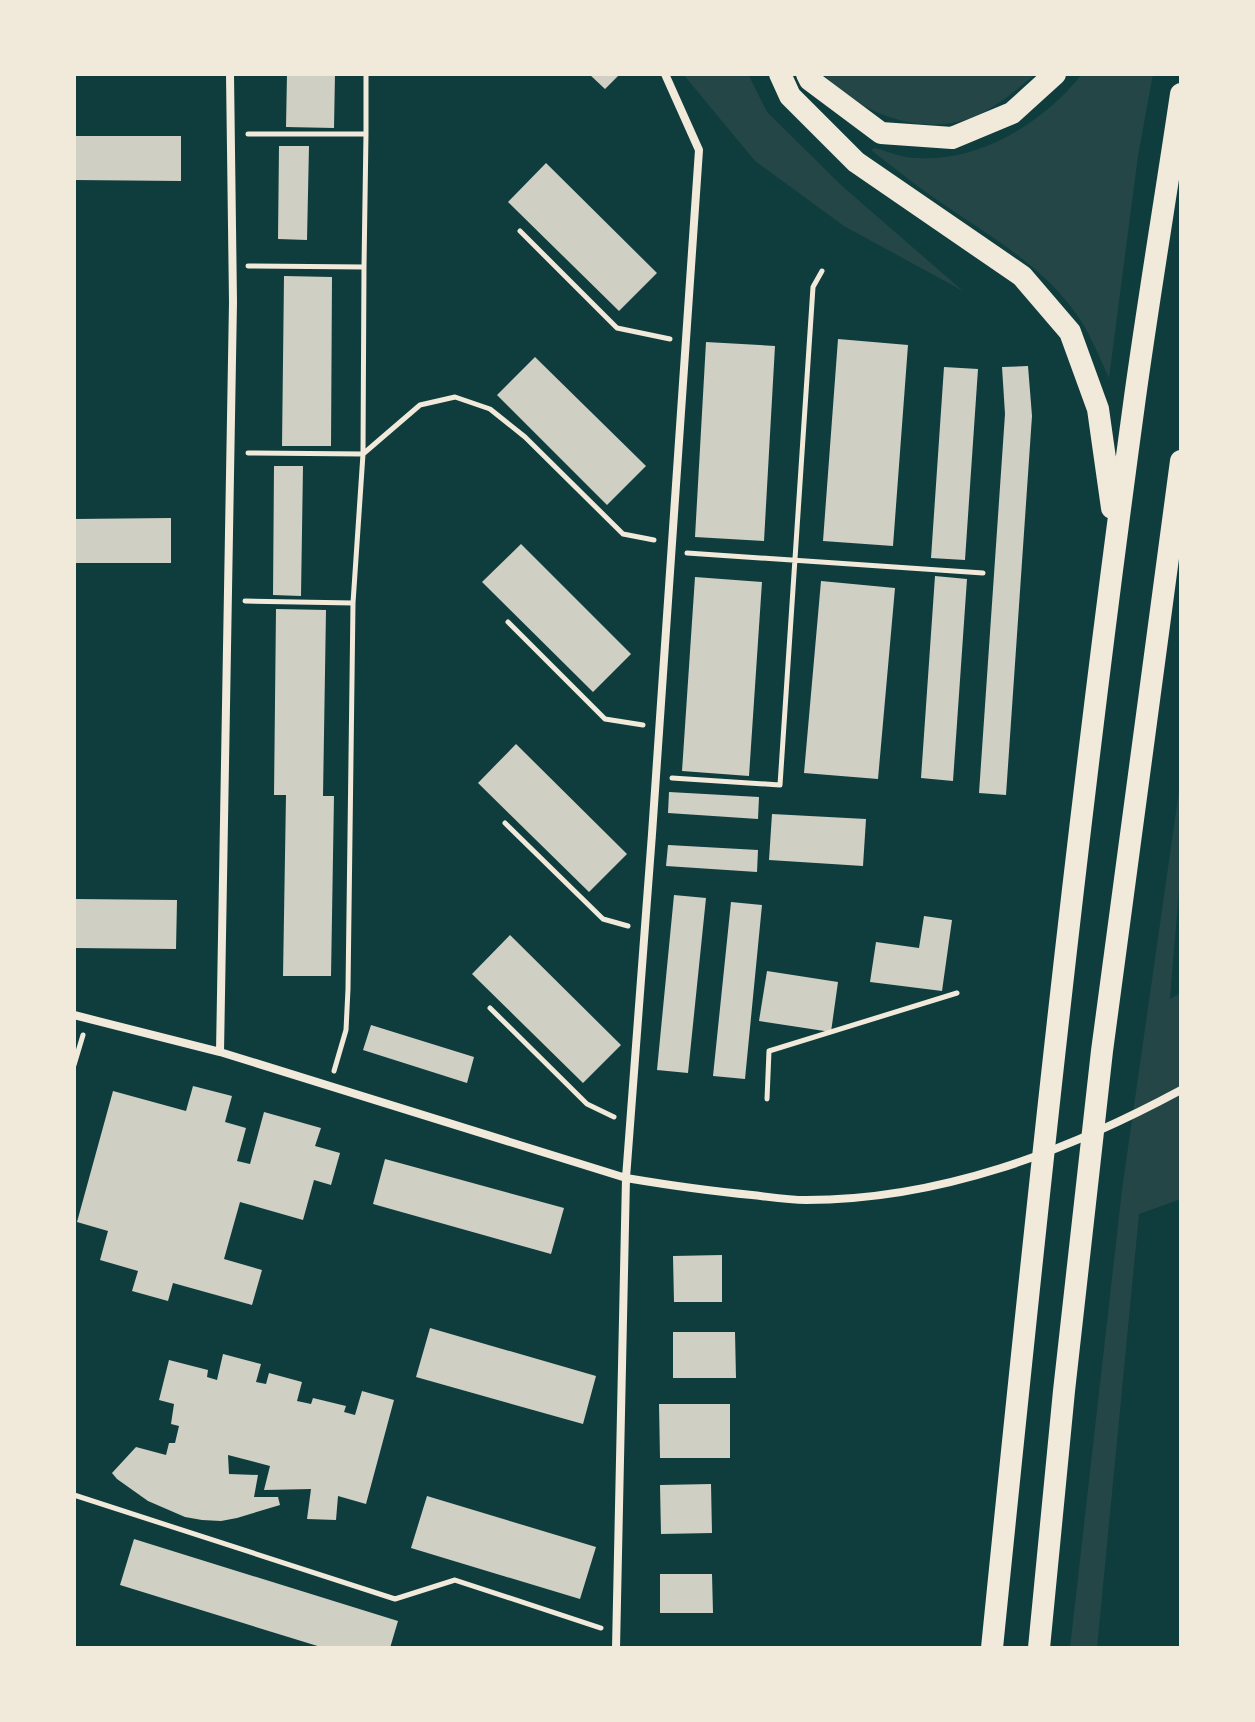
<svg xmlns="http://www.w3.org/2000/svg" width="1255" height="1722" font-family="'PT Serif',serif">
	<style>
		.green { fill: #244646 }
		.building { fill: #cfcfc3 }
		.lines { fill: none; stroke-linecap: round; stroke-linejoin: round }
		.path { stroke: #f1e9da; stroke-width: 5 }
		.minor { stroke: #f1e9da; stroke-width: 8 }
		.trunk { stroke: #f1e9da; stroke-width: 22 }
	</style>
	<rect width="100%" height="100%" fill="#0f3d3e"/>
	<path class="green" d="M683 74H748L767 112 842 186 963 291 844 226 755 161Z
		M823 74H1036C1018 88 1001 104 980 114 928 140 860 115 823 74Z
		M1082 74H1153L1138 156 1109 378C1099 356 1089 331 1075 312 1038 261 981 231 930 195 910 181 891 165 871 150L875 148C889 152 903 158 917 158 981 162 1044 122 1082 74Z
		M1181 777V865L1170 999 1181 993V1199L1139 1214 1097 1648H1070L1122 1190Z"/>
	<path class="building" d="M287 74H335L334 128 286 127Z
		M589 74H620L605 89Z
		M74 136H181V181L74 180Z
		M279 146H309L307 240 278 239Z
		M546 163 657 273 619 311 508 202Z
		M284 276 332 277 331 446H282Z
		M838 339 908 345 893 546 823 541Z
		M706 342 775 346 764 541 695 537Z
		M535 357 646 466 607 505 497 395Z
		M1028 366 1032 416 1006 795 979 793 1005 414 1002 367Z
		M944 367 978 369 965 560 931 558Z
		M274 466H303L301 596 273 595Z
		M171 518V563H74V519Z
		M521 544 631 654 593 692 482 582Z
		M935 576 967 579 953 781 921 778Z
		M695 577 762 582 749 776 682 771Z
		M821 581 895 588 878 779 804 773Z
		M276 609 326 610 323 796H334L331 976H283L286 795H274Z
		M516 744 627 854 589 892 478 783Z
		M669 792 759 797 758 819 668 813Z
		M772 814 866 819 863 866 769 860Z
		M668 845 758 850 757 872 666 866Z
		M674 895 706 898 688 1073 657 1070Z
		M74 899 177 900 176 949 74 948Z
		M731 902 762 905 745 1079 713 1076Z
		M924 916 952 920 942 991 870 982 876 942 919 948Z
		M510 935 621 1045 583 1083 472 974Z
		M767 971 838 982 831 1032 759 1021Z
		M371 1025 474 1057 467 1083 363 1050Z
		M193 1086 232 1096 225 1122 246 1128 237 1161 250 1164 264 1112 321 1128 315 1146 340 1153 331 1185 314 1180 303 1220 240 1202 224 1259 262 1270 252 1305 173 1283 168 1301 132 1291 138 1271 100 1260 108 1231 77 1222 113 1091 186 1111Z
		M385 1159 564 1208 551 1254 373 1204Z
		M722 1255V1302H674L673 1256Z
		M430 1328 596 1376 583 1424 416 1377Z
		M673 1332H735L736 1378H673Z
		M223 1354 261 1364 256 1382 266 1384 269 1373 302 1382 297 1401 311 1404 313 1398 346 1406 344 1412 355 1415 362 1391 394 1400 366 1504 338 1496 336 1520 307 1519 311 1489 264 1490 270 1466 228 1455 229 1474 258 1475 254 1497H278L280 1505 237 1518 221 1521 202 1520 185 1517 148 1501 117 1479 112 1473 136 1447 166 1455 169 1443H175L179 1426 171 1424 174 1404 159 1400 169 1360 208 1370 207 1377 217 1380Z
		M659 1404H730V1458H660Z
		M711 1484 712 1533 661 1534 660 1485Z
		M427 1496 596 1547 580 1599 411 1548Z
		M134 1539 398 1621 390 1648H324L120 1585Z
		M660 1574H712L713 1613H660Z"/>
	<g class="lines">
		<path class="path" d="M248 134H366V74
			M520 231 617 328 670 339
			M364 267 366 134
			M248 453 363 454 364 267 248 266
			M687 553 983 573
			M245 601 353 603 348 989 346 1030 334 1071
			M353 603 363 454 420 405 455 397 490 409 525 437 623 534 654 540
			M508 622 605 719 643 725
			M672 778 780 785 813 287 822 271
			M505 823 603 919 628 926
			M490 1008 587 1104 614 1117
			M74 1065 83 1035
			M767 1099 769 1051 957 993
			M74 1495 395 1599 455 1580 601 1628"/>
		<path class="minor" d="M74 1015 220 1052 626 1178C668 1185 709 1191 752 1195 770 1197 788 1200 806 1200 939 1200 1066 1152 1181 1090
			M220 1052 233 302 230 74
			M616 1648 626 1178 652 834 699 150 665 74"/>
		<path class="trunk" d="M780 74 790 96 856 162 1022 276 1070 332 1098 409 1112 508
			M807 74 810 80 881 133 952 138 1012 113 1055 74
			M992 1648C1034 1231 1078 813 1135 397 1149 296 1166 195 1181 94
			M1039 1648 1064 1391 1102 1051 1181 461"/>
	</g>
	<rect width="1255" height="1722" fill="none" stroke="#f1e9da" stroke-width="152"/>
</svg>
